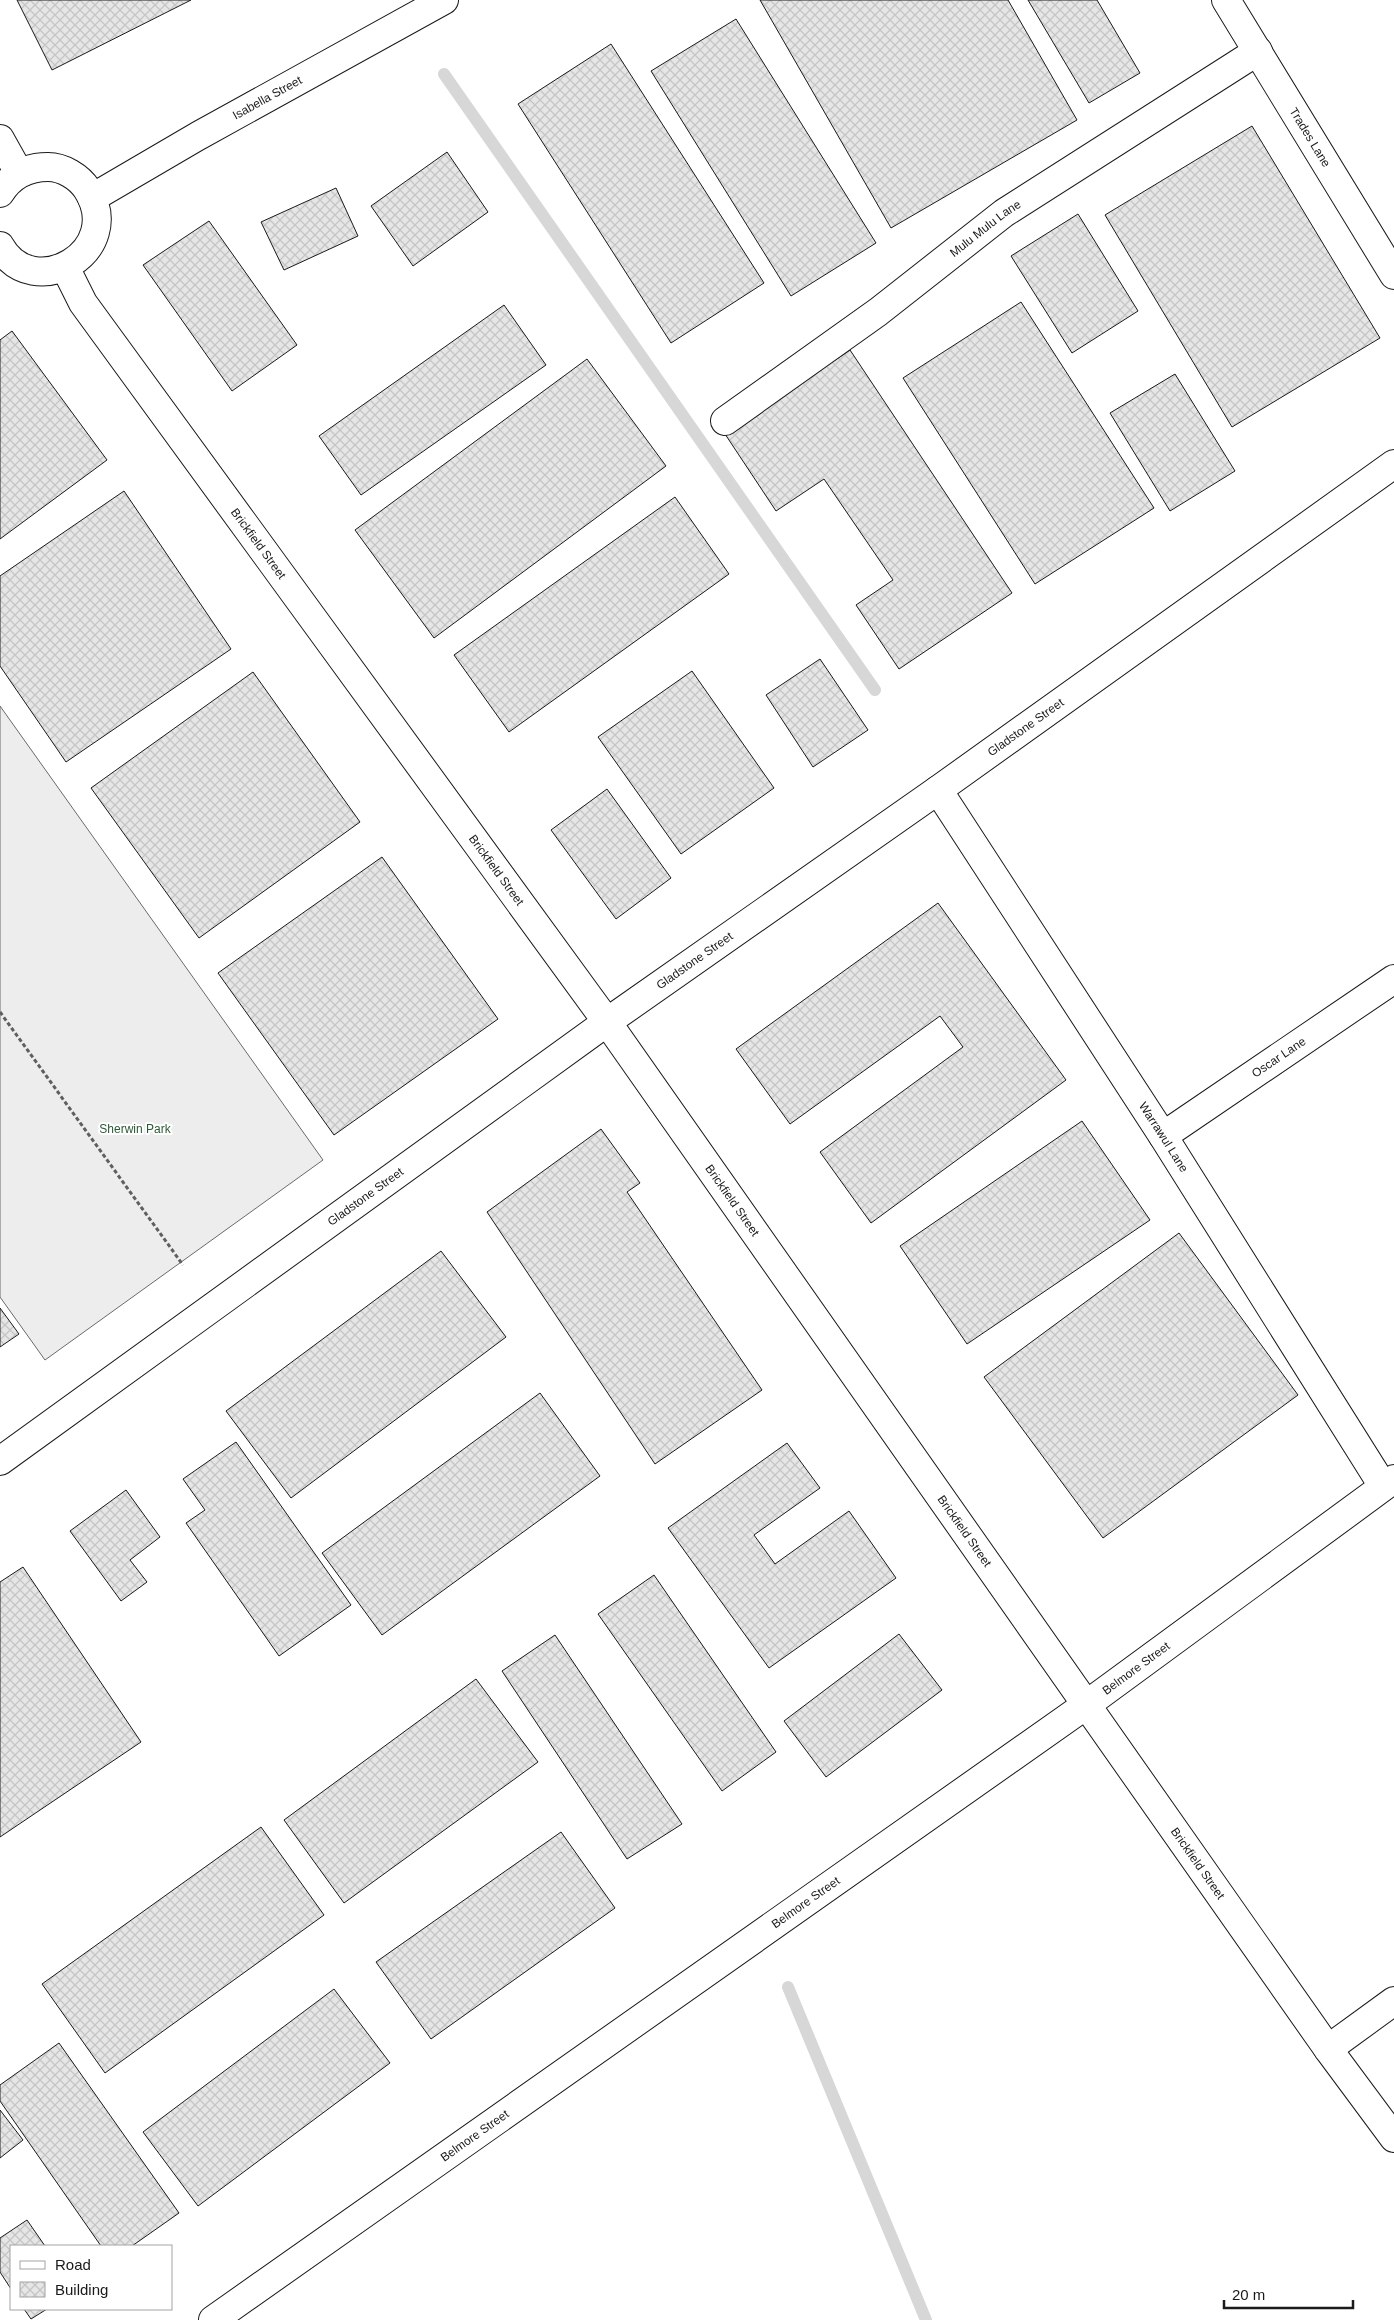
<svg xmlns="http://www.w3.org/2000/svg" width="1394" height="2320" font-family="Helvetica,sans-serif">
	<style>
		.built { fill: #ededed; stroke: #6a6a6a }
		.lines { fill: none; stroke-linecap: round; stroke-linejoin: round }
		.stream { stroke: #d7d7d7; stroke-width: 12 }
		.building { fill: url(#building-cross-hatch); stroke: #1a1a1a }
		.minor-casing { stroke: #1a1a1a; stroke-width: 30 }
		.path { stroke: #5f5f5f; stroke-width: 3; stroke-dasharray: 4 2.5; stroke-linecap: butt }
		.minor { stroke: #fff; stroke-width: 28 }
		.labels { text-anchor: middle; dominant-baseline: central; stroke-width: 4; stroke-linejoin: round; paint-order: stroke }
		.street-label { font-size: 12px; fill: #1a1a1a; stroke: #fff }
		.park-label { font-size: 12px; fill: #2b5a34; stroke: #fff }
	</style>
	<defs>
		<pattern id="building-cross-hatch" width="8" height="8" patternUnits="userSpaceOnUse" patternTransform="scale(1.25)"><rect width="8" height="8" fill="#e6e6e6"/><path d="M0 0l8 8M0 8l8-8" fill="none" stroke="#c5c5c5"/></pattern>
	</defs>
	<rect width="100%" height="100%" fill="#fff"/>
	<path class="built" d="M0 706 323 1160 45 1360 0 1297Z"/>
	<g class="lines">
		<path class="stream" d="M444 74 875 690
			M788 1987 926 2320"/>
	</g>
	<path class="building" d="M17 0H191L52 70Z
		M760 0H1008L1077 120 891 228Z
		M1028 0H1097L1140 73 1089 103Z
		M736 19 876 243 791 296 651 71Z
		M611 44 764 283 671 343 518 104Z
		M1252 126 1380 338 1232 427 1105 215Z
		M447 152 488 212 413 266 371 206Z
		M336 188 358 236 284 270 261 222Z
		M1078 214 1138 311 1072 353 1011 256Z
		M209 221 297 345 232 391 143 265Z
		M1021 302 1154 508 1035 584 903 378Z
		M504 305 546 365 361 495 319 436Z
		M12 331 107 460 0 539V340Z
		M850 350 1012 593 899 669 856 605 893 580 824 479 776 511 725 434Z
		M587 359 666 466 434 638 355 530Z
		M1175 374 1235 471 1170 511 1110 413Z
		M124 491 231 649 66 762 0 666V576Z
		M675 497 729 574 509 732 454 655Z
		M820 659 868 730 813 767 766 695Z
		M692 671 774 788 681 854 598 737Z
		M253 672 360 822 199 938 91 788Z
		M607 789 671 878 616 919 551 830Z
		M382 857 498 1019 334 1135 218 973Z
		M938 903 1066 1080 871 1223 820 1152 963 1047 940 1016 790 1124 736 1049Z
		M1082 1121 1150 1220 967 1344 900 1246Z
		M601 1129 640 1183 627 1192 762 1390 655 1464 487 1212Z
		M1179 1233 1298 1395 1103 1538 984 1377Z
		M441 1251 506 1337 291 1498 226 1411Z
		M0 1308 19 1334 0 1347Z
		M540 1393 600 1476 382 1635 322 1553Z
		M236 1442 351 1605 279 1656 186 1523 205 1510 183 1479Z
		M787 1443 820 1488 754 1535 775 1564 849 1511 896 1578 769 1668 668 1528Z
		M126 1490 160 1537 130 1560 147 1582 121 1601 70 1531Z
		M23 1567 141 1742 0 1837V1582Z
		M654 1575 776 1752 722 1791 598 1614Z
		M899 1634 942 1690 826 1777 784 1721Z
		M555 1635 682 1824 627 1859 502 1671Z
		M476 1679 538 1762 344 1903 284 1820Z
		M261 1827 324 1915 105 2073 42 1984Z
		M561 1832 615 1908 431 2039 376 1962Z
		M334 1989 390 2063 198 2206 143 2132Z
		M59 2043 179 2213 132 2246H101L0 2101V2085Z
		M0 2110 23 2140 0 2158Z
		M27 2220 45 2246H11V2289L0 2272V2238Z
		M24 2309H47L31 2319Z"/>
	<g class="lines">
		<g class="minor-casing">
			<g id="minor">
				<path id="s1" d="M1226 0 1394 275"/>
				<path d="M0 139 19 173"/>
				<path d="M0 193C11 175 28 167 48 167 63 167 79 177 87 189 127 251 33 305 0 246"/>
				<path id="s2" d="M92 198 198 136 444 0"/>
				<path id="s3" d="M65 267 83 303 607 1022 1328 2049 1394 2138"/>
				<path id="s4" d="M725 421 878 312 1004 213 1258 51"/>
				<path id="s5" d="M938 790 1163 1136 1383 1486"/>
				<path id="s6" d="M1163 1136 1394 979"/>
				<path id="s7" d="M0 1461 607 1022 938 790 1394 464"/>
				<path d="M1328 2049 1394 2001"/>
				<path id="s8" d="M213 2320 1086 1705 1394 1479"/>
			</g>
		</g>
		<path class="path" d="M0 1012 183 1265"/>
		<use href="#minor" class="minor"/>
	</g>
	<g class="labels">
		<g class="street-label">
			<text stroke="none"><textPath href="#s2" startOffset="202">Isabella Street</textPath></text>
			<text stroke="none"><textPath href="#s1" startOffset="161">Trades Lane</textPath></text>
			<text stroke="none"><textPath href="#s4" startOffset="324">Mulu Mulu Lane</textPath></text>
			<text stroke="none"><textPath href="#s3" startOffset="338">Brickfield Street</textPath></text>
			<text stroke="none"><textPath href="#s7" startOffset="1261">Gladstone Street</textPath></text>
			<text stroke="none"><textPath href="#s3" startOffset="742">Brickfield Street</textPath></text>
			<text stroke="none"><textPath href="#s7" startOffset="856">Gladstone Street</textPath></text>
			<text stroke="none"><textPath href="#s6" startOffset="140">Oscar Lane</textPath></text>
			<text stroke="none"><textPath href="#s5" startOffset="414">Warrawul Lane</textPath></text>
			<text stroke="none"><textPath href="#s7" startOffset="451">Gladstone Street</textPath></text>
			<text stroke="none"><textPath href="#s3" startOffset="1148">Brickfield Street</textPath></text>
			<text stroke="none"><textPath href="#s3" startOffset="1552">Brickfield Street</textPath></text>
			<text stroke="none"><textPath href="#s8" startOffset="1130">Belmore Street</textPath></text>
			<text stroke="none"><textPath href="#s3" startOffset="1958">Brickfield Street</textPath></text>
			<text stroke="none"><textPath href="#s8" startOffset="725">Belmore Street</textPath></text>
			<text stroke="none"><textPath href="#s8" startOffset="320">Belmore Street</textPath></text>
		</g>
		<g class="park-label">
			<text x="135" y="1129">Sherwin Park</text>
		</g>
	</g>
	<rect x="10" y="2245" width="162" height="65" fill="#ffffff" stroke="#a3a3a3"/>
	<rect x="20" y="2261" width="25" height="8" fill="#ffffff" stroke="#a3a3a3"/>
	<text x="55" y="2270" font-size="15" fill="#1a1a1a">Road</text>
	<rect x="20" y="2282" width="25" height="15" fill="url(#building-cross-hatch)" stroke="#a3a3a3"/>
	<text x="55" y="2295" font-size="15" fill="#1a1a1a">Building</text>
	<path d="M1224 2300v8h129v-8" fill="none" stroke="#1a1a1a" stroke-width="2.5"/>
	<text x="1232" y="2300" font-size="15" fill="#1a1a1a" stroke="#ffffff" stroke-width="4" paint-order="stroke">20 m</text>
</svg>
